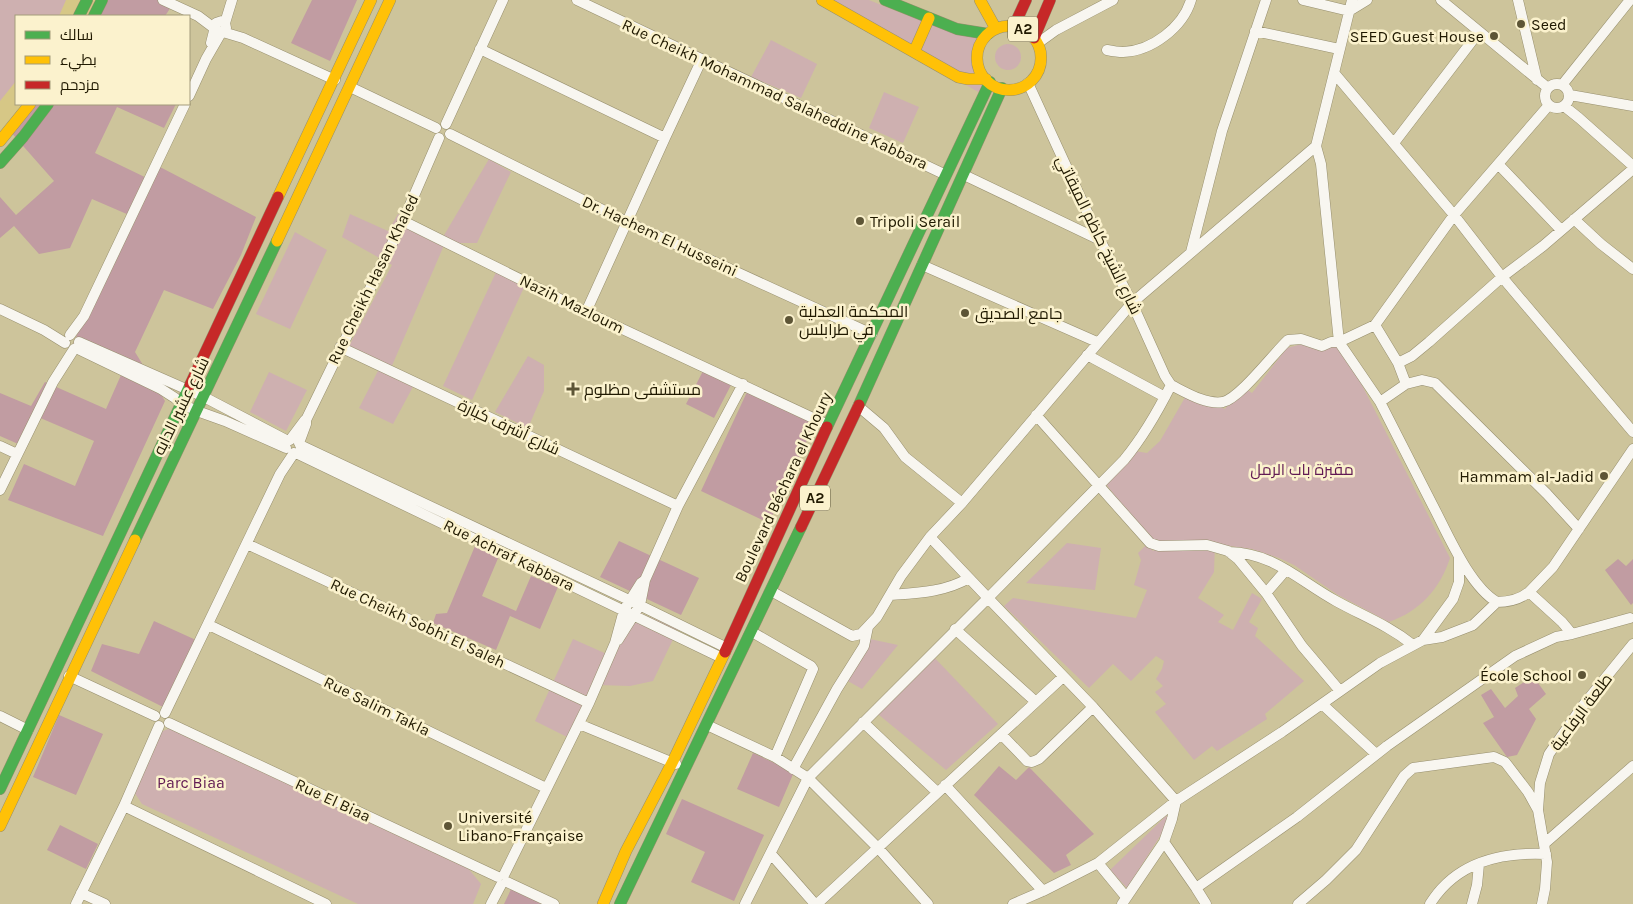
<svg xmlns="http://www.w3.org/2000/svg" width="1633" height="904" font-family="Karla,Cairo,sans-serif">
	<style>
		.built { fill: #d6c786 }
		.green { fill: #ceb0b0 }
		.forest { fill: #c19ca2 }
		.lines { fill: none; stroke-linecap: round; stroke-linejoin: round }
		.street-casing { stroke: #978f6e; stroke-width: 11 }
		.fast-casing { stroke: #978f6e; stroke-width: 12 }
		.slow-casing { stroke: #978f6e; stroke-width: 12 }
		.jam-casing { stroke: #978f6e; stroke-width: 12 }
		.street { stroke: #f8f6f0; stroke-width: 10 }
		.fast { stroke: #4caf50; stroke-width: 11 }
		.slow { stroke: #ffc107; stroke-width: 11 }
		.jam { stroke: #c62828; stroke-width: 11 }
		.poi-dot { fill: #5d5536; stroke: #fbf2cd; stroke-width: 2 }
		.labels { text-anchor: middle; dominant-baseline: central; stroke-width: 5; stroke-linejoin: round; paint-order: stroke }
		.shield { fill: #fbf2cd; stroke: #625a3e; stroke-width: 1 }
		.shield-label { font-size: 15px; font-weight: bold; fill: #201900 }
		.poi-label { font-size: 16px; fill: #201900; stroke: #fbf2cd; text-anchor: start }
		.street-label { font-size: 16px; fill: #201900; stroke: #fbf2cd }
		.park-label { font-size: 16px; fill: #611a53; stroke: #fbf2cd }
	</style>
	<rect width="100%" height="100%" fill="#cdc49b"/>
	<path class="built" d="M0 0H98L89 16H16V104H31L0 140Z"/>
	<path class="green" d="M0 0H66L59 16H16V81L0 101Z
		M816 0H869L901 13 981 38 980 55 989 98Z
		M771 40 817 64 801 98 751 77Z
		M995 57a13 13 0 1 1 26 0a13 13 0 1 1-26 0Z
		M884 92 919 107 903 143 869 128Z
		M489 159 511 172 477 243H445L391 368 415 383 393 424 359 408 381 365 349 346 392 265 342 237 350 214 388 231 398 214 443 237Z
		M295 232 327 250 290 329 256 314Z
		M498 268 527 281 472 400 443 386Z
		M1337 336 1450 558C1440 589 1420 611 1389 622L1338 595 1294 565 1279 558 1252 549 1215 544 1214 572 1198 598 1224 615 1218 622 1233 630 1252 593 1262 599 1249 622 1258 628 1255 636 1304 681 1265 714 1267 719 1217 751 1212 746 1194 760 1155 712 1166 704 1155 692 1163 686 1156 679 1162 669 1164 661 1156 656 1131 681 1113 664 1089 688 1004 606 1013 598 1136 618 1147 590 1134 585 1141 560 1138 553 1147 544 1153 551 1156 548 1105 483 1135 451 1147 453 1160 441 1187 394 1225 409 1242 386 1252 393 1287 348 1302 344 1313 347Z
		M528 356 544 365V391L528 428 495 412Z
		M269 372 307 390 286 431 250 412Z
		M1067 543 1101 548 1095 590 1026 583Z
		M631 609 678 629 653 681 630 686 598 685 567 737 535 721 573 639 609 655Z
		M870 639 898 645 862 689 846 680Z
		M930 653 998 724 946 770 873 710Z
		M171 728 467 867 481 884 473 904H358L142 804 132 789 155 734Z
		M1166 816 1171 819 1127 888 1110 870Z"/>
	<path class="forest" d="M98 0H159L171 7 165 16H89Z
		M312 0H357L330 61 291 43Z
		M31 104H176L164 128 117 107 95 153 153 181 160 167 256 217 241 255 213 309 164 290 135 352 165 401 103 536 8 500 24 464 75 486 94 441 38 417 25 447 0 436V393L31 406 45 382 106 409 125 366 73 344 129 215 92 199 70 248 39 254 14 226 0 238V197L16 215 54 181 9 130Z
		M703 371 731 385 714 418 686 404Z
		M747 392 815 423 769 523 701 491Z
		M619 541 699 578 681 615 600 577Z
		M475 546 499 556 482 596 516 611 531 576 558 587 540 629 510 616 496 650 433 623 436 614 447 613Z
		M1618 559 1626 566 1633 559V603L1631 605 1605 570Z
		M154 621 196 640 165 708 91 671 102 644 139 654Z
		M1533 676 1546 694 1529 709 1536 719 1517 755 1507 757 1483 723 1494 717 1481 695 1491 689 1505 708 1518 696 1515 688Z
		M59 715 103 734 76 795 33 777Z
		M753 753 794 772 779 807 737 789Z
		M999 766 1016 780 1029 767 1094 834 1066 855 1071 865 1054 873 974 795Z
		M682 799 764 835 734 901 691 882 705 852 666 834Z
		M60 825 98 844 86 869 47 850Z
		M514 883 556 904H504Z"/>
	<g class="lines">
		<g class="street-casing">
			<path id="street" d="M163 0 198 16 214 28
				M577 0 946 175
				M1303 0 1349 11 1367 0
				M1441 0 1548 88
				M1518 0 1537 80
				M225 23 232 0
				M1255 31 1339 49
				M223 32 243 38 335 80
				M211 43 216 23 222 21 225 23 226 28 223 32 219 33 215 29
				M1038 43 1056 30 1113 0
				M480 49 665 138 586 312
				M1107 50C1112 51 1118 52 1123 52 1152 51 1183 27 1191 0
				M1335 74 1454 215 1502 277 1633 432
				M1028 83 1100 240 1132 303 1165 376 1171 385
				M1545 96a12 12 0 1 1 24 0a12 12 0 1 1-24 0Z
				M1562 85 1630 0
				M350 87 436 128
				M1570 95 1633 106
				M189 96 206 59 221 33
				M1564 106 1579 118 1633 166
				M446 124 503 0
				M450 134 627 222 872 334
				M665 138 702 59
				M1394 143 1479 32
				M1498 164 1561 230
				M964 175 1100 240
				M1574 219 1601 244 1633 269
				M403 221 586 312 828 425
				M1191 252 1222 131 1266 0
				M922 265 1097 342
				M0 309 44 330 65 343
				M1375 325 1454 215 1549 105
				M70 335 84 316 185 104
				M79 342 204 397 288 441
				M340 347 678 506
				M76 348 161 389 175 398 182 404 197 411 225 421 286 448
				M1087 355 1165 397
				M1398 363 1412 356 1429 342 1502 277 1543 246 1633 169
				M1406 384 1422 380 1435 383 1547 494 1579 529
				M1171 385C1185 392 1206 405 1223 402 1240 398 1273 354 1288 340L1301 339 1322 346 1331 342H1339L1375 325 1398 363 1406 384 1380 402 1339 342 1321 164 1316 146
				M1380 402C1397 436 1415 470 1432 504 1447 532 1469 586 1497 602
				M858 406 884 428 905 457 962 503
				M1036 415 1150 543 1159 546 1207 545 1228 551 1238 559 1266 593 1302 646 1340 691
				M290 440 305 420
				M299 443 306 424V420L403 221 439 138
				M300 445 629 600 727 648
				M0 446 17 454
				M296 453 722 658
				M0 490 53 382 74 349
				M247 544 589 703
				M1229 552C1274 553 1298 580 1336 601 1363 616 1388 625 1413 645
				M771 591 852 636 861 634 877 617 901 576 930 537 962 503 1132 303 1316 146 1352 0
				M1529 592 1553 567 1633 449
				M1266 593 1286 570
				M891 595C918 593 945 592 969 578
				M209 625 546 788
				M955 629 1036 702
				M752 632 811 666 813 669 775 757
				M1572 634 1630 618
				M618 640 640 605 645 580 678 506 743 384
				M1423 640 1453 599 1459 582V557
				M69 676 155 716
				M1322 704 1376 754
				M165 713 280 474 294 453
				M0 716 28 730
				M863 722 937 792
				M169 723 498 877
				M579 724 676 764
				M707 725 775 757 808 778 879 849 928 904
				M1001 734 1027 761 1032 762 1039 759 1093 707
				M793 769 837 689 864 646 868 627
				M945 785 1043 891
				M124 806 326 904
				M1544 844 1633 766
				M771 854 815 904
				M1098 863 1126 897
				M504 875 589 703 615 643 624 610 641 583 645 580
				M507 882 554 904
				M1196 888 1206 904
				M81 893 105 904
				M76 904 124 806 159 726
				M491 904 501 885
				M745 904 808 778 988 598 930 537
				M817 904 1063 677
				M1013 904 1043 891 1098 863 1176 801 1093 707 988 598 1124 460C1143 437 1157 413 1171 385
				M1122 904 1164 842 1172 819 1176 801 1282 732 1380 663 1423 640 1442 637 1473 625 1497 602C1509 602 1519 600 1529 592L1562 622 1572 634 1556 637 1515 656 1387 746 1297 817 1196 888 1164 842
				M1298 904 1326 880 1356 850 1404 776 1413 768 1494 757 1505 762 1528 792 1538 810
				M1430 904C1456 862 1500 852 1546 854
				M1472 904 1477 885 1479 864
				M1542 904 1545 889 1547 862 1538 810 1540 783 1549 754 1581 708 1633 644"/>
		</g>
		<g class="fast-casing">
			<path id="fast" d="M885 0 957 29 988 34
				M79 16 87 0
				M94 16 102 0
				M0 163 23 137 48 104
				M859 405 1002 88
				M827 427 990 82
				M135 540 277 241
				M0 789 190 385
				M620 904 801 527"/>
		</g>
		<g class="slow-casing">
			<path id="slow" d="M822 0 958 77 968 79H986
				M980 0 996 29
				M977 58a32 32 0 1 1 64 0a32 32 0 1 1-64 0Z
				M914 52 929 18
				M0 141 30 104
				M278 197 371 0
				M277 241 390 0
				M0 826 135 540
				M603 904 626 851 672 763 725 652"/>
		</g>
		<g class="jam-casing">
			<path id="jam" d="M1014 26 1026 0
				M1034 38 1050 0
				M190 385 278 197
				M801 527 859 405
				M725 652 827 427"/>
		</g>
		<use href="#street" class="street"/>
		<use href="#fast" class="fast"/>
		<use href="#slow" class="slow"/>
		<use href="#jam" class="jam"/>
	</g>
	<g class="poi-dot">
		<circle cx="1521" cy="24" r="5"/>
		<circle cx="1494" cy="36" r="5"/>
		<circle cx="860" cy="221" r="5"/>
		<circle cx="965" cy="313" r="5"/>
		<circle cx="789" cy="320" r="5"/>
		<path d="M570.5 381.5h5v5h5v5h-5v5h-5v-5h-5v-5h5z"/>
		<circle cx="1604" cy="476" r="5"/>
		<circle cx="1582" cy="675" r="5"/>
		<circle cx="448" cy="826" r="5"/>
	</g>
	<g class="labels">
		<g class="shield">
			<rect x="1008" y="16.5" width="30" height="25" rx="4"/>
			<rect x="800" y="485.5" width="30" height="25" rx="4"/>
		</g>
		<g class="shield-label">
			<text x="1023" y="29">A2</text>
			<text x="815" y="498">A2</text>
		</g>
		<g class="poi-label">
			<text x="1531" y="24">Seed</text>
			<text x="1484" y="36" text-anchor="end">SEED Guest House</text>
			<text x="870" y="221">Tripoli Serail</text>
			<text x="799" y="311">المحكمة العدلية<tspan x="799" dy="18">في طرابلس</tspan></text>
			<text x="975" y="313">جامع الصديق</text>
			<text x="584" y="389">مستشفى مظلوم</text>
			<text x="1594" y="476" text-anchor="end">Hammam al-Jadid</text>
			<text x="1572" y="675" text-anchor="end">École School</text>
			<text x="458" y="817">Université<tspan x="458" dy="18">Libano-Française</tspan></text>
		</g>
		<g class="street-label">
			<text transform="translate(775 94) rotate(25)">Rue Cheikh Mohammad Salaheddine Kabbara</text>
			<text transform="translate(1099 235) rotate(64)">شارع الشيخ كاظم الميقاتي</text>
			<text transform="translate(660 236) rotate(25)">Dr. Hachem El Husseini</text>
			<text transform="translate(373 279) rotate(-64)">Rue Cheikh Hasan Khaled</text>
			<text transform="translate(572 304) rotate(26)">Nazih Mazloum</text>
			<text transform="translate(181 406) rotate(-64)">شارع عشير الدايه</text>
			<text transform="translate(509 427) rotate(25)">شارع أشرف كبارة</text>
			<text transform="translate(783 487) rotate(-65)">Boulevard Béchara el Khoury</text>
			<text transform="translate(509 555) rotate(26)">Rue Achraf Kabbara</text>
			<text transform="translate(418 623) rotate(25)">Rue Cheikh Sobhi El Saleh</text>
			<text transform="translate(377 706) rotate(26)">Rue Salim Takla</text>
			<text transform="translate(1581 712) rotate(-53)">طلعة الرفاعية</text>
			<text transform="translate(333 800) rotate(25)">Rue El Biaa</text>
		</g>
		<g class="park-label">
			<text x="1302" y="469">مقبرة باب الرمل</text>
			<text x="191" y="782">Parc Biaa</text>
		</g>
	</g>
	<rect x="15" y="15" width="175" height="90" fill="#fbf2cd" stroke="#a39b7b"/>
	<rect x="25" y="31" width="25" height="8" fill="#4caf50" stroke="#a39b7b"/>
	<text x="60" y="40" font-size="15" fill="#201900">سالك</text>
	<rect x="25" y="56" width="25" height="8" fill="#ffc107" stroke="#a39b7b"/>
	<text x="60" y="65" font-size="15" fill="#201900">بطيء</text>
	<rect x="25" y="81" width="25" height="8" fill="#c62828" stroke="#a39b7b"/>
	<text x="60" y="90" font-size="15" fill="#201900">مزدحم</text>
</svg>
